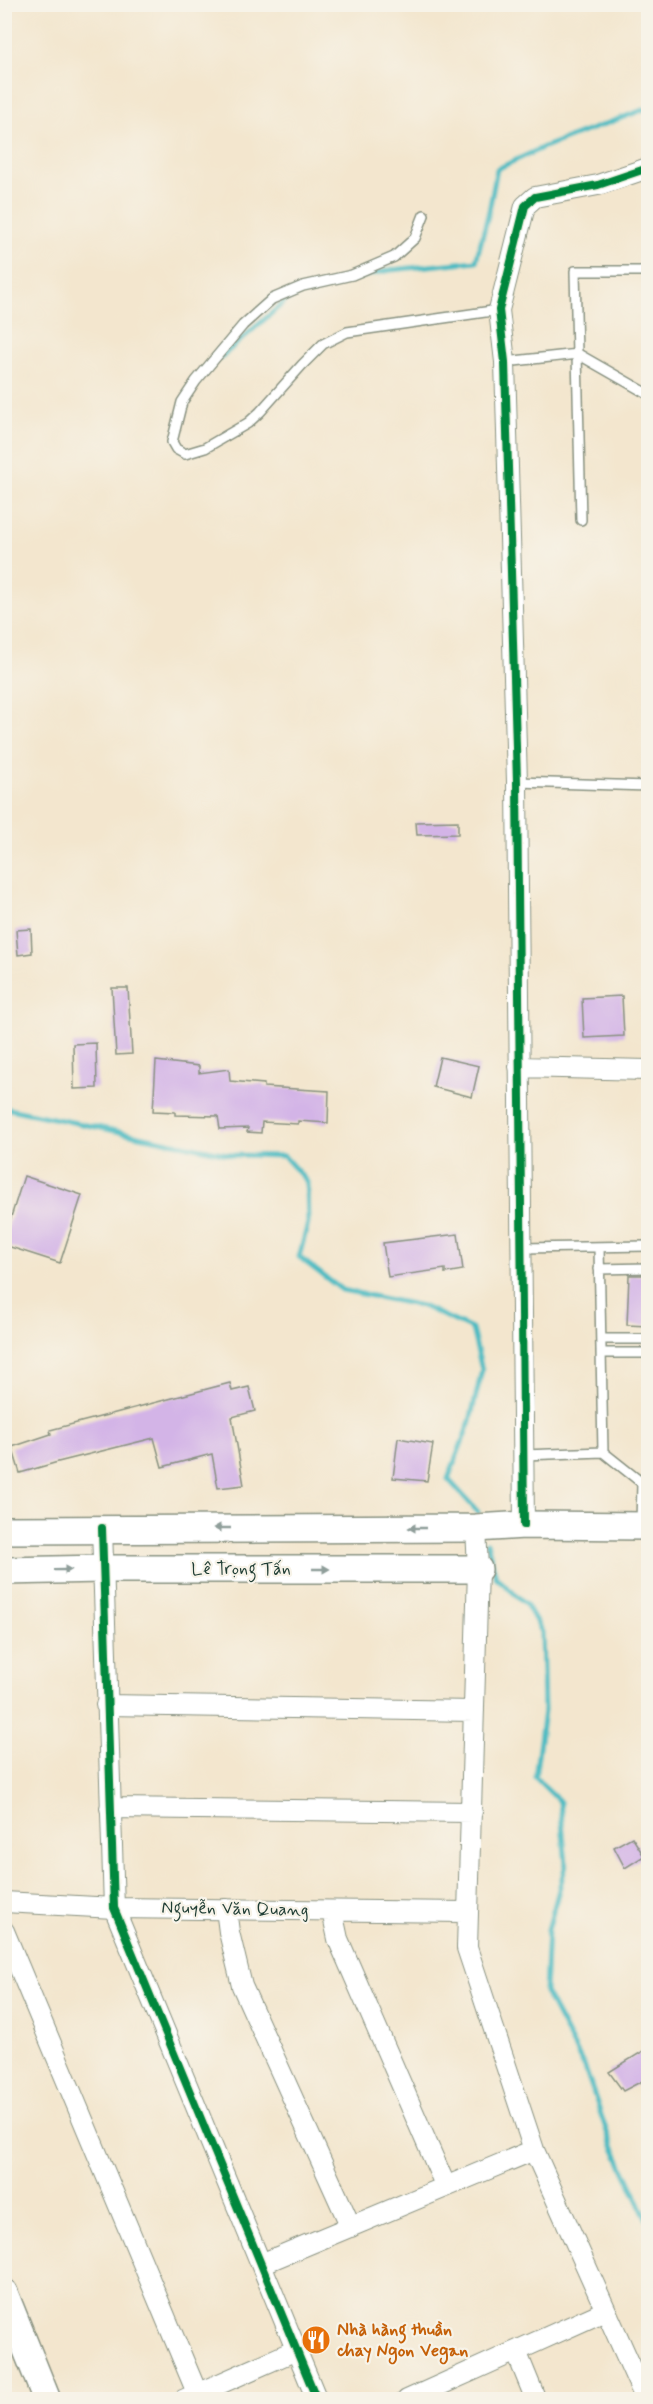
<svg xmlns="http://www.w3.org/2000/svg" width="653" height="2404" font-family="Mynerve,sans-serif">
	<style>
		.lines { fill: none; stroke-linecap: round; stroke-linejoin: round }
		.stream { stroke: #4cbbc2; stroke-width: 5 }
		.building { fill: #d3b4e7 }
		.lane-casing { stroke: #899281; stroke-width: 12 }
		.street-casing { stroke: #899281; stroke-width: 22 }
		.secondary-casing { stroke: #899281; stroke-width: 30 }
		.lane { stroke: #fff; stroke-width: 9 }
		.street { stroke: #fff; stroke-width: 20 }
		.secondary { stroke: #fff; stroke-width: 27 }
		.cycleway-casing { stroke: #f7f3e8; stroke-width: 11 }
		.cycleway { stroke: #00873e; stroke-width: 8 }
		.oneway { fill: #8f9e9a }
		.labels { text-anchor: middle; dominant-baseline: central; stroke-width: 4.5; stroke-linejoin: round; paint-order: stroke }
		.street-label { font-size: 18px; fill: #1f3d34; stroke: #f7f3e8 }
		.food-label { font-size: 18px; font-weight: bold; fill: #c56008; stroke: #f7f3e8; text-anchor: start }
	</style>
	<rect width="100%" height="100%" fill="#f7f3e8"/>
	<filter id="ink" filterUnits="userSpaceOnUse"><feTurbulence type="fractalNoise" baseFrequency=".0167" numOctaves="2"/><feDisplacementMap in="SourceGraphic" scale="12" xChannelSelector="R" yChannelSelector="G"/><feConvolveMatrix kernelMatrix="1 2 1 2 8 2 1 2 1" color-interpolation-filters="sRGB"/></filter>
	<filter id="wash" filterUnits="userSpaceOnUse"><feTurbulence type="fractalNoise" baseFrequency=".008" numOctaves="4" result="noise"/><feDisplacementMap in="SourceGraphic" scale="24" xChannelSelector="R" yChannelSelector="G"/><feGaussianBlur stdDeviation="1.35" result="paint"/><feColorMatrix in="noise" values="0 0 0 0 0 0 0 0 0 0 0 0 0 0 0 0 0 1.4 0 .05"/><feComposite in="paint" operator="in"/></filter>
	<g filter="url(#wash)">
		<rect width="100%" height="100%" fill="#f3e6ce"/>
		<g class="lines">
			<path class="stream" d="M353 278 391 270 476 261 489 211 497 169 544 147 648 108
				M220 358 297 291
				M4 1108 232 1155 284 1156 307 1182 308 1223 299 1257 342 1290 422 1306 472 1329 482 1370 470 1421 448 1479 478 1512
				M487 1543 496 1577 526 1604 542 1632 544 1711 535 1777 560 1802 566 1864 548 1930 545 1992 585 2068 608 2135 648 2222"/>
		</g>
		<g id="blocks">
			<path class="building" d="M458 821V834L417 835 416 822Z
				M31 929 32 953 18 955 16 930Z
				M112 988H128L132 1054 116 1055Z
				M622 996 624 1036 584 1038 582 998Z
				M96 1043 97 1088 74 1089 73 1044Z
				M440 1057 479 1066 472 1097 433 1087Z
				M156 1061 199 1066V1073L229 1069 230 1081 264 1084V1087L329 1091 328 1123 298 1121V1124L262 1122 261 1133 247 1132 248 1128 220 1129 218 1116 175 1115V1112L153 1111Z
				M24 1176 82 1195 60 1263 4 1245V1239Z
				M458 1234 463 1270 445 1273V1269L388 1277 383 1243Z
				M629 1275H648V1326L627 1325Z
				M230 1383 232 1391 249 1387 255 1411 232 1417 244 1485 218 1488 212 1454 162 1467 154 1438 58 1462 20 1473 12 1447 51 1434 50 1430Z
				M398 1438 433 1444 427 1481 393 1478Z
				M632 1837 644 1856 625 1868 614 1847Z
				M648 2048V2078L623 2091 609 2072Z"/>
		</g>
	</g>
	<g filter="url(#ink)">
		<use href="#blocks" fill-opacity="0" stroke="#899281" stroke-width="1.5"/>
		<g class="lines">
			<g class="lane-casing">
				<path id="lane" d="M424 215 415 238 394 257 352 275 303 286 272 299 243 325 196 381 182 402 172 442 176 449 185 454 205 448 248 423 260 412 302 365 323 344 347 332 499 310
					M505 362 578 354 648 394
					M581 520 575 271H648
					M517 782 648 786
					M599 1247 603 1452 642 1483H648
					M522 1248 648 1246
					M599 1269 648 1268
					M601 1339H648
					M601 1353H648
					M524 1455 603 1452
					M641 1523 642 1483"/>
			</g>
			<g class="street-casing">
				<path id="street" d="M519 1067 648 1070
					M524 1525 517 782 505 362 499 310 525 206 535 197 598 185 648 168
					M102 1528 114 1908 317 2400
					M476 1528 478 1569 467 1948 534 2150 646 2400
					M106 1705 474 1711
					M110 1808 472 1812
					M4 1902 114 1908 466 1912
					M226 1909 229 1932 242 1986 351 2227
					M332 1911 338 1939 446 2187
					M4 1931 200 2400
					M261 2264 534 2150
					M516 2351 536 2400
					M183 2400 296 2350
					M407 2400 605 2311"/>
			</g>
			<g class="secondary-casing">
				<path id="secondary" d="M4 1530 476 1528 524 1525 648 1526
					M4 1571 103 1569H478
					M4 2293 47 2400"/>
			</g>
			<use href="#lane" class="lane"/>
			<use href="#street" class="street"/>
			<use href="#secondary" class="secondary"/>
			<g class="cycleway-casing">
				<path id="cycleway" d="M524 1525 517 782 505 362 499 310 525 206 535 197 598 185 648 168
					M102 1528 114 1908 317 2400"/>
			</g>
			<use href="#cycleway" class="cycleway"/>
		</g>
		<defs><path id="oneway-solid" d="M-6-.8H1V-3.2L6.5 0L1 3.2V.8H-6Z" transform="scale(1.5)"/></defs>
		<g class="oneway">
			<use href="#oneway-solid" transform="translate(222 1528) rotate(180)"/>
			<use href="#oneway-solid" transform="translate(417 1528) rotate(180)"/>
			<use href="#oneway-solid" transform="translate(321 1569)"/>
			<use href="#oneway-solid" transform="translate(63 1570) rotate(-1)"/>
		</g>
	</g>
	<defs>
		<g id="restaurant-disc" transform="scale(1.5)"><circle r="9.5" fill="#e8710a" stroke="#f7f3e8"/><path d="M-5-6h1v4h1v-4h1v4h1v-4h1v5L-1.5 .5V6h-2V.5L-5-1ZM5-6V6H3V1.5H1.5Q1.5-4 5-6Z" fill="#fff"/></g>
	</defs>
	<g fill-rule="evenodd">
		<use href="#restaurant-disc" x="316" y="2340"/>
	</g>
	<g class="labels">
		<g class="street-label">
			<text x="241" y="1569">Lê Trọng Tấn</text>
			<text transform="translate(235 1909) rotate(1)">Nguyễn Văn Quang</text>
		</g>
		<g class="food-label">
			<text x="337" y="2330">Nhà hàng thuần<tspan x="337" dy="21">chay Ngon Vegan</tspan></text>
		</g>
	</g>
	<rect width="653" height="2404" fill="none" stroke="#f7f3e8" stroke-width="24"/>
</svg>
